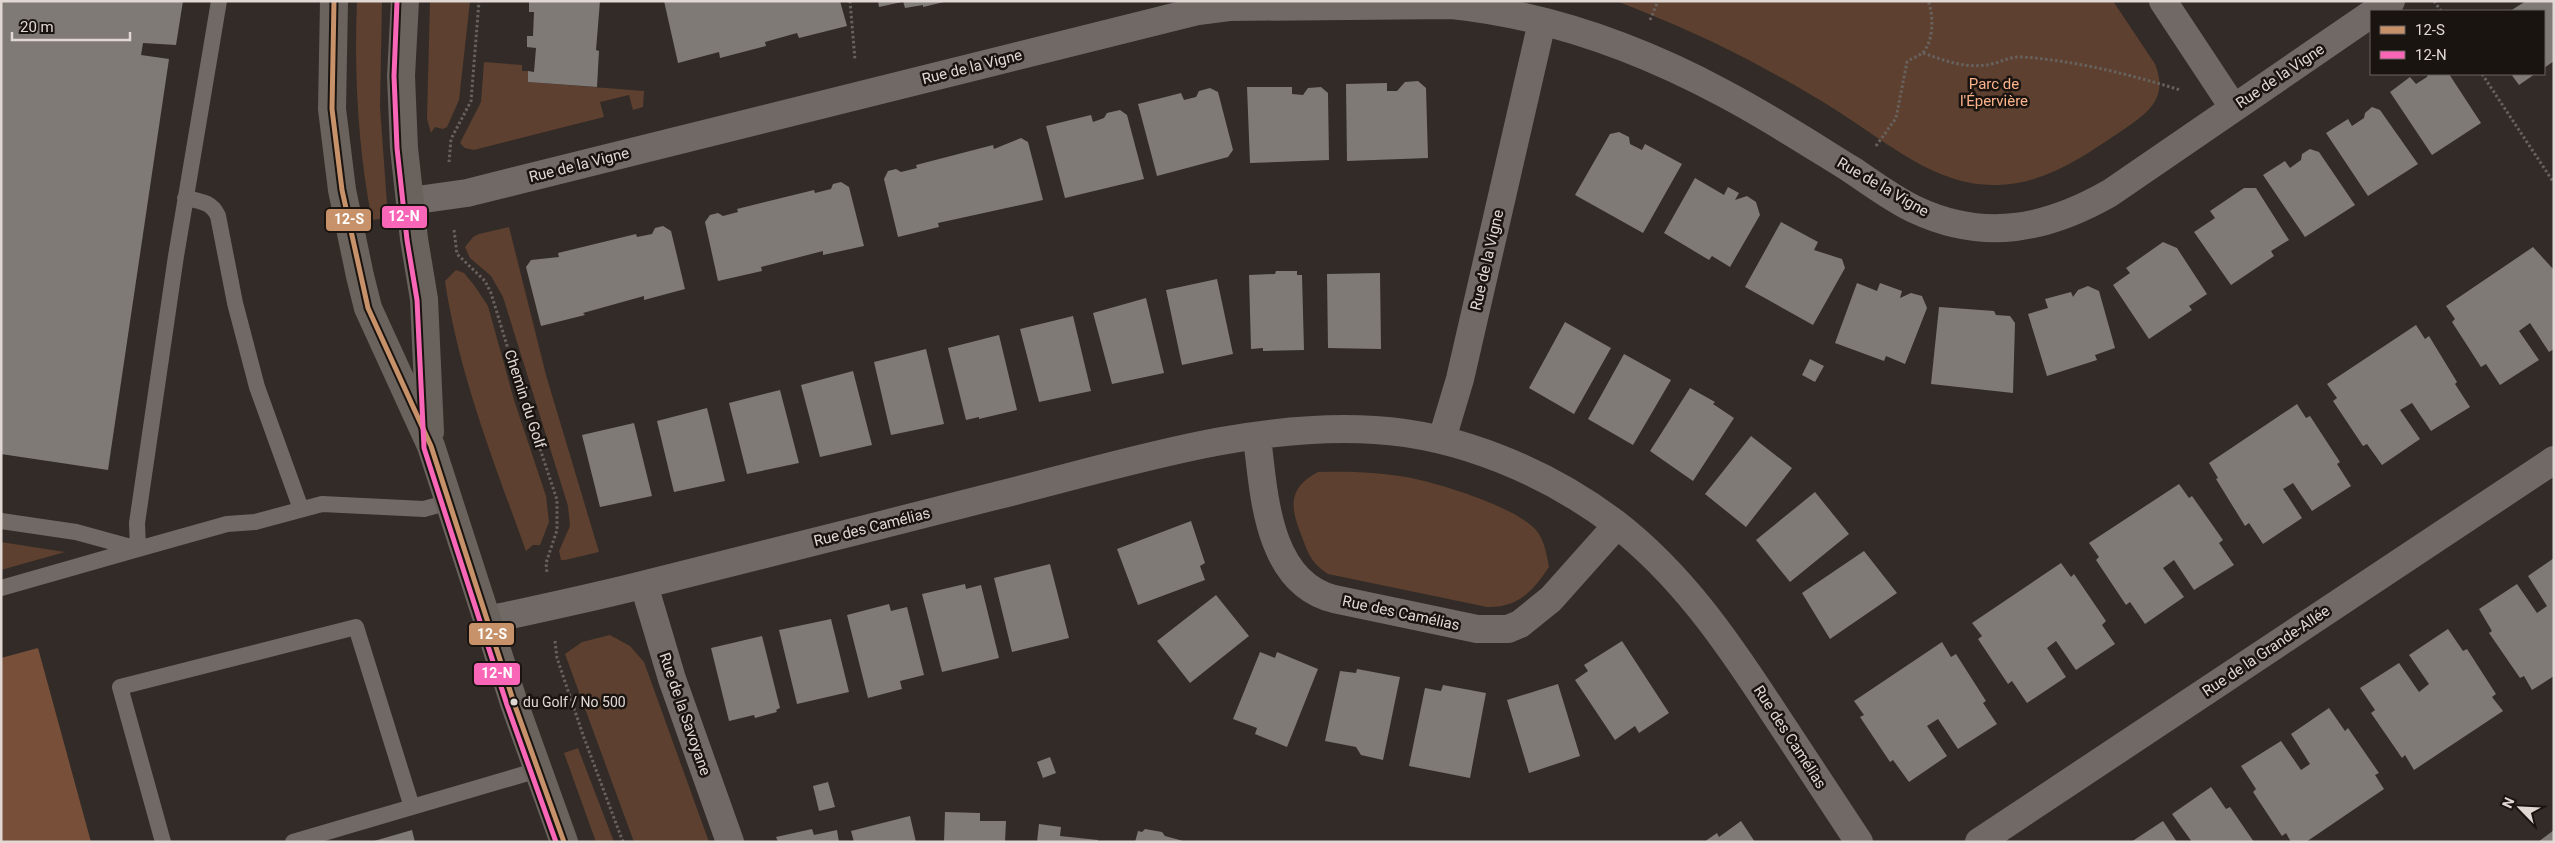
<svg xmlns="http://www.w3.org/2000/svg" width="2555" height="843" font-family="Roboto,sans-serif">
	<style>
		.green { fill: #5d402f }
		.forest { fill: #78503a }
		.building { fill: #807a76 }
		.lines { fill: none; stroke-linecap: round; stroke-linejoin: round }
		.path { stroke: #68625e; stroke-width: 3; stroke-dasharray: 2.5 2.5; stroke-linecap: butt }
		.lane { stroke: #716965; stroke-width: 16 }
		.street { stroke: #716965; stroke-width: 28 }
		.secondary { stroke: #69625d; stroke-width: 28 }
		.bus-1-casing { stroke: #1a1411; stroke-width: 9 }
		.bus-2-casing { stroke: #1a1411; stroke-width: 9 }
		.bus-1 { stroke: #c7916a; stroke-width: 5 }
		.bus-2 { stroke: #fa66b7; stroke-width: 5 }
		.bus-dot { fill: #e1d8d4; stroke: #1a1411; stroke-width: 2 }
		.labels { text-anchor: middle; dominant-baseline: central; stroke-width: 5; stroke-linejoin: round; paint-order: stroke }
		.bus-label { font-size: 14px; fill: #e1d8d4; stroke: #1a1411; text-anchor: start }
		.street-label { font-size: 15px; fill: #e1d8d4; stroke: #1a1411 }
		.park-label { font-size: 15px; fill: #fab289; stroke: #1a1411 }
		.line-badge { stroke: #1a1411; stroke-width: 2 }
		.badge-label { font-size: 14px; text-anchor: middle; font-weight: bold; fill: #fff }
	</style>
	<rect width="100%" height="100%" fill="#322b27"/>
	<path class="green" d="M357 1H382L380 107 388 218 372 220C358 148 354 75 357 1Z
		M430 1H470L459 100 447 127 443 129 435 127 431 133 427 119Z
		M1616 1H2113L2155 64C2169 98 2148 113 2123 130 2084 156 2046 184 1997 185 1938 187 1889 144 1842 114 1818 98 1793 84 1767 70 1719 43 1668 21 1616 1Z
		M484 62 522 65V71H528V82L644 91 643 107 633 110 629 95 600 102 604 117 474 150 465 148 460 143 481 102Z
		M509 227 546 375 599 552 565 560H561L559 551 570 526 568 506 503 297 491 276 470 258 465 247 473 237 479 234Z
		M456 270 464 273 474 285 488 306 514 400 546 496 549 522 540 545H533L526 551C494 462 459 375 445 281Z
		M1318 472C1347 471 1378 472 1406 477 1436 482 1524 509 1539 534 1545 544 1547 556 1549 567 1533 591 1518 608 1487 607L1328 574C1312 563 1309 556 1302 537 1291 509 1286 489 1318 472Z
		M1 542 65 552 1 570Z
		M610 635 630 646 644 662 709 842H634L565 654 582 642Z
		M578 748 614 842H596L564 753Z"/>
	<path class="forest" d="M38 648 91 842H1V658Z"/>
	<path class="building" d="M1 1H183L176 45 143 43 141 55 169 59 108 470 1 454Z
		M529 1H600L596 50 599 51 597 87 528 82V71L534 72 536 48 527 47V36H533L534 12H529Z
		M664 1H840L847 26 799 38 797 33 765 42 766 46 720 58 719 52 678 63Z
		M878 1H902V2L879 7Z
		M903 1H944V2L923 7V5L905 8Z
		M2526 1H2554V61L2544 68V11H2510Z
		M2428 74H2449L2481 123 2432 155 2390 92 2410 77 2416 84 2427 77Z
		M2511 74H2535L2519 85Z
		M1418 81 1426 88 1428 158 1347 161 1346 84 1387 83V91H1397L1405 82Z
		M1247 87H1292V94L1303 95 1308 88 1321 87 1328 93 1329 160 1250 163Z
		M1210 88 1218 92 1233 150 1228 157 1157 176 1138 104 1181 93 1184 100 1196 97 1199 91Z
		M2372 107 2380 110 2418 164 2368 196 2326 133 2348 119 2352 126 2364 118 2365 113Z
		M1120 110 1127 115 1144 179 1065 198 1046 126 1091 115 1093 122 1104 118 1107 113Z
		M1619 132 1629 137 1630 144 1642 150 1645 144 1682 164 1643 233 1575 195 1610 134Z
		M1021 138 1028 142 1043 200 938 223 939 227 898 237 884 179 888 171 896 169 901 172 917 168 916 165 993 145 994 149Z
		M2310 149 2319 152 2355 205 2305 237 2263 175 2285 161 2290 168 2301 160 2302 154Z
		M1695 178 1724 195 1728 187 1739 193 1735 200 1747 196 1756 202 1760 215 1730 267 1712 256 1709 260 1664 233Z
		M841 182 849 187 864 246 823 255V251L761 267 762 271 718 281 705 222 710 215 718 213 723 216 738 212 737 209 814 190 815 193 831 189 833 184Z
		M2244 188H2256L2289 240 2271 251 2274 256 2231 285 2194 232 2215 218 2210 211Z
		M1781 222 1818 242 1814 250 1842 259 1845 268 1813 325 1745 287Z
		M663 226 671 231 685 289 644 300V296L583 313 585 315 541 326 526 267 531 260 559 257 558 253 636 234 637 237 652 234 655 228Z
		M2163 242 2177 248 2207 294 2189 306 2192 310 2149 339 2113 285 2130 273 2126 268Z
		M2533 247 2554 270V349L2549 352 2530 323 2519 331 2539 360 2500 385 2486 364 2481 367 2452 322 2455 319 2446 306Z
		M1276 271H1297V275H1302L1304 350 1263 351V348L1251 349 1249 275 1275 274Z
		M1380 273 1381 349 1328 348 1327 274Z
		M1217 279 1233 354 1182 365 1166 290Z
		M1857 283 1877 291 1880 283 1902 291 1900 298 1911 293 1922 296 1927 308 1905 364 1886 356 1884 361 1835 343Z
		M2088 286 2099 291 2115 348 2095 355 2097 360 2047 376 2028 314 2048 308 2045 299 2071 292 2073 297 2078 290Z
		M1146 298 1164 373 1112 384 1093 313Z
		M1939 307 1994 311 1996 315 2010 316 2015 323 2013 393 1931 384Z
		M1073 316 1091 391 1039 402 1020 329Z
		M1565 322 1611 348 1574 414 1529 388Z
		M2416 325 2425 339 2429 336 2457 382 2455 384 2470 407 2431 431 2412 403 2400 410 2420 439 2382 465 2367 444 2363 446 2333 401 2337 398 2327 384Z
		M999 335 1017 410 979 419V417L966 420 948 348Z
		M926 349 944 424 891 435 874 362Z
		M1624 354 1671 380 1633 445 1588 419Z
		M1810 359 1824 366 1815 382 1802 375Z
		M853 371 872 445 820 457 801 385Z
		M1690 388 1715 402 1713 404 1734 418 1693 481 1650 451Z
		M780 390 799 463 747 474 729 403Z
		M2297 404 2306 418 2310 416 2340 462 2337 464 2351 486 2312 511 2293 483 2283 489 2302 518 2263 544 2249 523 2245 526 2216 479 2218 478 2209 463Z
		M707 408 725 481 674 492 657 421Z
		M634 423 652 496 600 507 582 435Z
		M1751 436 1792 468 1746 527 1705 494Z
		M2179 484 2189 498 2192 496 2223 540 2219 543 2234 565 2194 590 2174 560 2163 568 2184 597 2145 624 2130 602 2126 605 2096 560 2099 557 2089 543Z
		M1815 492 1849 534 1790 582 1756 540Z
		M1191 521 1205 563 1200 566 1205 580 1138 605 1117 549Z
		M1864 551 1897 593 1830 639 1802 593Z
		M2554 558V676L2532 690 2524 676 2520 678 2489 633 2492 631 2479 609 2517 584 2537 613 2547 606 2528 576Z
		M2061 563 2071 577 2074 574 2106 621 2102 625 2115 644 2076 670 2056 641 2047 648 2066 677 2027 703 2012 681 2008 684 1978 639 1982 636 1972 623Z
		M1050 564 1069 638 1012 652 994 578Z
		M965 584 966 589 981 585 999 658 942 672 922 594Z
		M1216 595 1249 636 1190 683 1157 641Z
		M889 604 891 611 907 607 924 675 900 681 902 689 868 698 847 615Z
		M831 619 849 692 797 704 779 630Z
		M2448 629 2463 651 2467 649 2496 694 2492 697 2503 711 2414 770 2405 755 2402 758 2371 713 2375 710 2360 688 2399 663 2419 692 2429 684 2409 655Z
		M762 636 780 708 776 710 777 712 755 718 754 715 729 721 711 648Z
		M1622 641 1669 713 1639 733 1635 726 1615 740 1575 680 1588 671 1584 665Z
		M1942 642 1951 657 1956 654 1986 701 1983 703 1997 724 1958 749 1938 719 1927 726 1947 756 1909 782 1893 760 1890 762 1860 717 1864 715 1854 701Z
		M1260 652 1275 658 1277 652 1318 669 1287 747 1255 734 1257 728 1233 719Z
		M1357 669 1400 677 1383 760 1361 755 1356 747 1325 741 1340 671 1356 673Z
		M1558 684 1580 756 1529 773 1507 700Z
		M1443 685 1486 693 1470 778 1409 766 1425 688 1441 691Z
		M2329 708 2345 731 2348 728 2379 773 2375 775 2384 789 2306 842H2291L2286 833 2282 836 2253 792 2256 789 2241 766 2281 741 2301 770 2310 764 2291 734Z
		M1050 757 1056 773 1043 778 1037 762Z
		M828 782 835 807 819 811 813 786Z
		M2211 787 2226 809 2230 807 2254 842H2192L2172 814Z
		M945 812 980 813V821H1006L1005 842H944Z
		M910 816 916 842H854L851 831Z
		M1741 821 1755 842H1704L1717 833 1719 837Z
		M2163 821 2177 842H2131Z
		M1039 824 1061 827 1060 836 1098 840V842H1037Z
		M812 829 814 835 837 830 839 842H778L776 837Z
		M1145 829 1162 832 1165 836 1187 842H1135L1138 831 1142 832Z
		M412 830 415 842H374V841Z
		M2554 830V842H2538Z"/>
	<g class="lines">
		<path class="path" d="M850 1 855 60
			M2434 1 2441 11
			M1650 20 1658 1
			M1923 53C1944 60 1961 68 1986 65 1998 64 2009 56 2023 57 2076 61 2129 74 2180 90
			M2482 74 2554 183
			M1876 146 1896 118 1907 62C1912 58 1917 57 1921 54 1934 44 1934 15 1928 1
			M449 162 451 139 471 101 479 1
			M454 230 457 254 485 281 491 293 519 385 557 500V530L546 563 547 573
			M555 641 557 658 583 735 623 842"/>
		<path class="lane" d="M219 1 176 256 137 523 138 549 227 524 255 522 322 504 424 509 449 502
			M185 198C200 201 212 202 218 216L235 303 257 387 301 509
			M1 521 76 532 138 549 1 588
			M163 842 120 687 356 627 412 807
			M293 842 538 770"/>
		<path class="street" d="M2163 1 2233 107
			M2376 11 2391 1
			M410 201 467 193 1198 11 1229 7 1452 5C1546 15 1639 48 1723 93 1767 116 1810 144 1852 170 1873 184 1894 200 1916 210 1985 242 2047 229 2110 193L2371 14
			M1257 437C1264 494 1267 582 1334 599L1477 629H1508L1520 624 1551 599 1617 525
			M1442 439 1460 379 1542 22
			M644 585 672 679 730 842
			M488 620C542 608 596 597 650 583 765 555 880 525 995 496 1118 466 1246 422 1375 430 1460 435 1547 472 1615 523 1681 574 1727 641 1772 710 1801 754 1830 798 1859 842
			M1979 842 2554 460"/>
		<path class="secondary" d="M334 1 332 109 342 190 360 276 368 308 431 446 514 703 564 842
			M405 1 401 76 404 148 414 239 424 299 430 432"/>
		<g class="bus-1-casing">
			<path id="bus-1" d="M334 1 332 109 342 190 368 308 431 446 514 703 564 842"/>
		</g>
		<g class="bus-2-casing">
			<path id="bus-2" d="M397 1 394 76 397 148 407 240 417 300 424 448 507 705 556 842"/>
		</g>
		<use href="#bus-1" class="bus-1"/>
		<use href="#bus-2" class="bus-2"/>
	</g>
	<circle class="bus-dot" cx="514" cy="702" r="4.5"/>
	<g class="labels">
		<g class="bus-label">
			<text x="523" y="702">du Golf / No 500</text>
		</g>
		<g class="street-label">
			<text transform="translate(972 67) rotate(-14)">Rue de la Vigne</text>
			<text transform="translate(2280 76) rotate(-34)">Rue de la Vigne</text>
			<text transform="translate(579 165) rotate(-14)">Rue de la Vigne</text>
			<text transform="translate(1883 187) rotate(30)">Rue de la Vigne</text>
			<text transform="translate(1487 260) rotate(-77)">Rue de la Vigne</text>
			<text transform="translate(525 399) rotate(72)">Chemin du Golf</text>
			<text transform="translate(872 527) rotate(-14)">Rue des Camélias</text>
			<text transform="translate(1401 613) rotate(12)">Rue des Camélias</text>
			<text transform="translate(2266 651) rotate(-34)">Rue de la Grande-Allée</text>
			<text transform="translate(685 714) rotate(71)">Rue de la Savoyane</text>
			<text transform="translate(1790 737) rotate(57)">Rue des Camélias</text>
		</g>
		<g class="park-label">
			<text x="1994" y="84">Parc de<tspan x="1994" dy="17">l'Épervière</tspan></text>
		</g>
	</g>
	<g class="line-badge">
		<rect x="381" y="205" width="47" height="24" rx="5" fill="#fa66b7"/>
		<rect x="325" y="208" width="47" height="24" rx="5" fill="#c7916a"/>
		<rect x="468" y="622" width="47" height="24" rx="5" fill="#c7916a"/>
		<rect x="473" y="662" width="48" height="24" rx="5" fill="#fa66b7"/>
	</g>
	<g class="badge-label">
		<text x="404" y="221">12-N</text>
		<text x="349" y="224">12-S</text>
		<text x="492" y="639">12-S</text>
		<text x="497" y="678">12-N</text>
	</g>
	<rect width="2555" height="843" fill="none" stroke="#e1d8d4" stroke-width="5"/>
	<rect x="2370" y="10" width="175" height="65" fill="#1a1411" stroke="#6a625f"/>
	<rect x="2380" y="26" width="25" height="8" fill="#c7916a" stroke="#6a625f"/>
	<text x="2415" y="35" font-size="15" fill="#e1d8d4">12-S</text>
	<rect x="2380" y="51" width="25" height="8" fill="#fa66b7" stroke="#6a625f"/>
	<text x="2415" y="60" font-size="15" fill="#e1d8d4">12-N</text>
	<g transform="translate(2520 808) rotate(294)" stroke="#1a1411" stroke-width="4" paint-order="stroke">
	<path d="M0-4L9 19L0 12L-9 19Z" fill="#e1d8d4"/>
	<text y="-8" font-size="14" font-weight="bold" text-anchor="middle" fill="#e1d8d4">N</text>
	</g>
	<path d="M12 32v8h118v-8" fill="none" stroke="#e1d8d4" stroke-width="2.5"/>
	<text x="20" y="32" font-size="15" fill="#e1d8d4" stroke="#1a1411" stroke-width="4" paint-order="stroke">20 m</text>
</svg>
